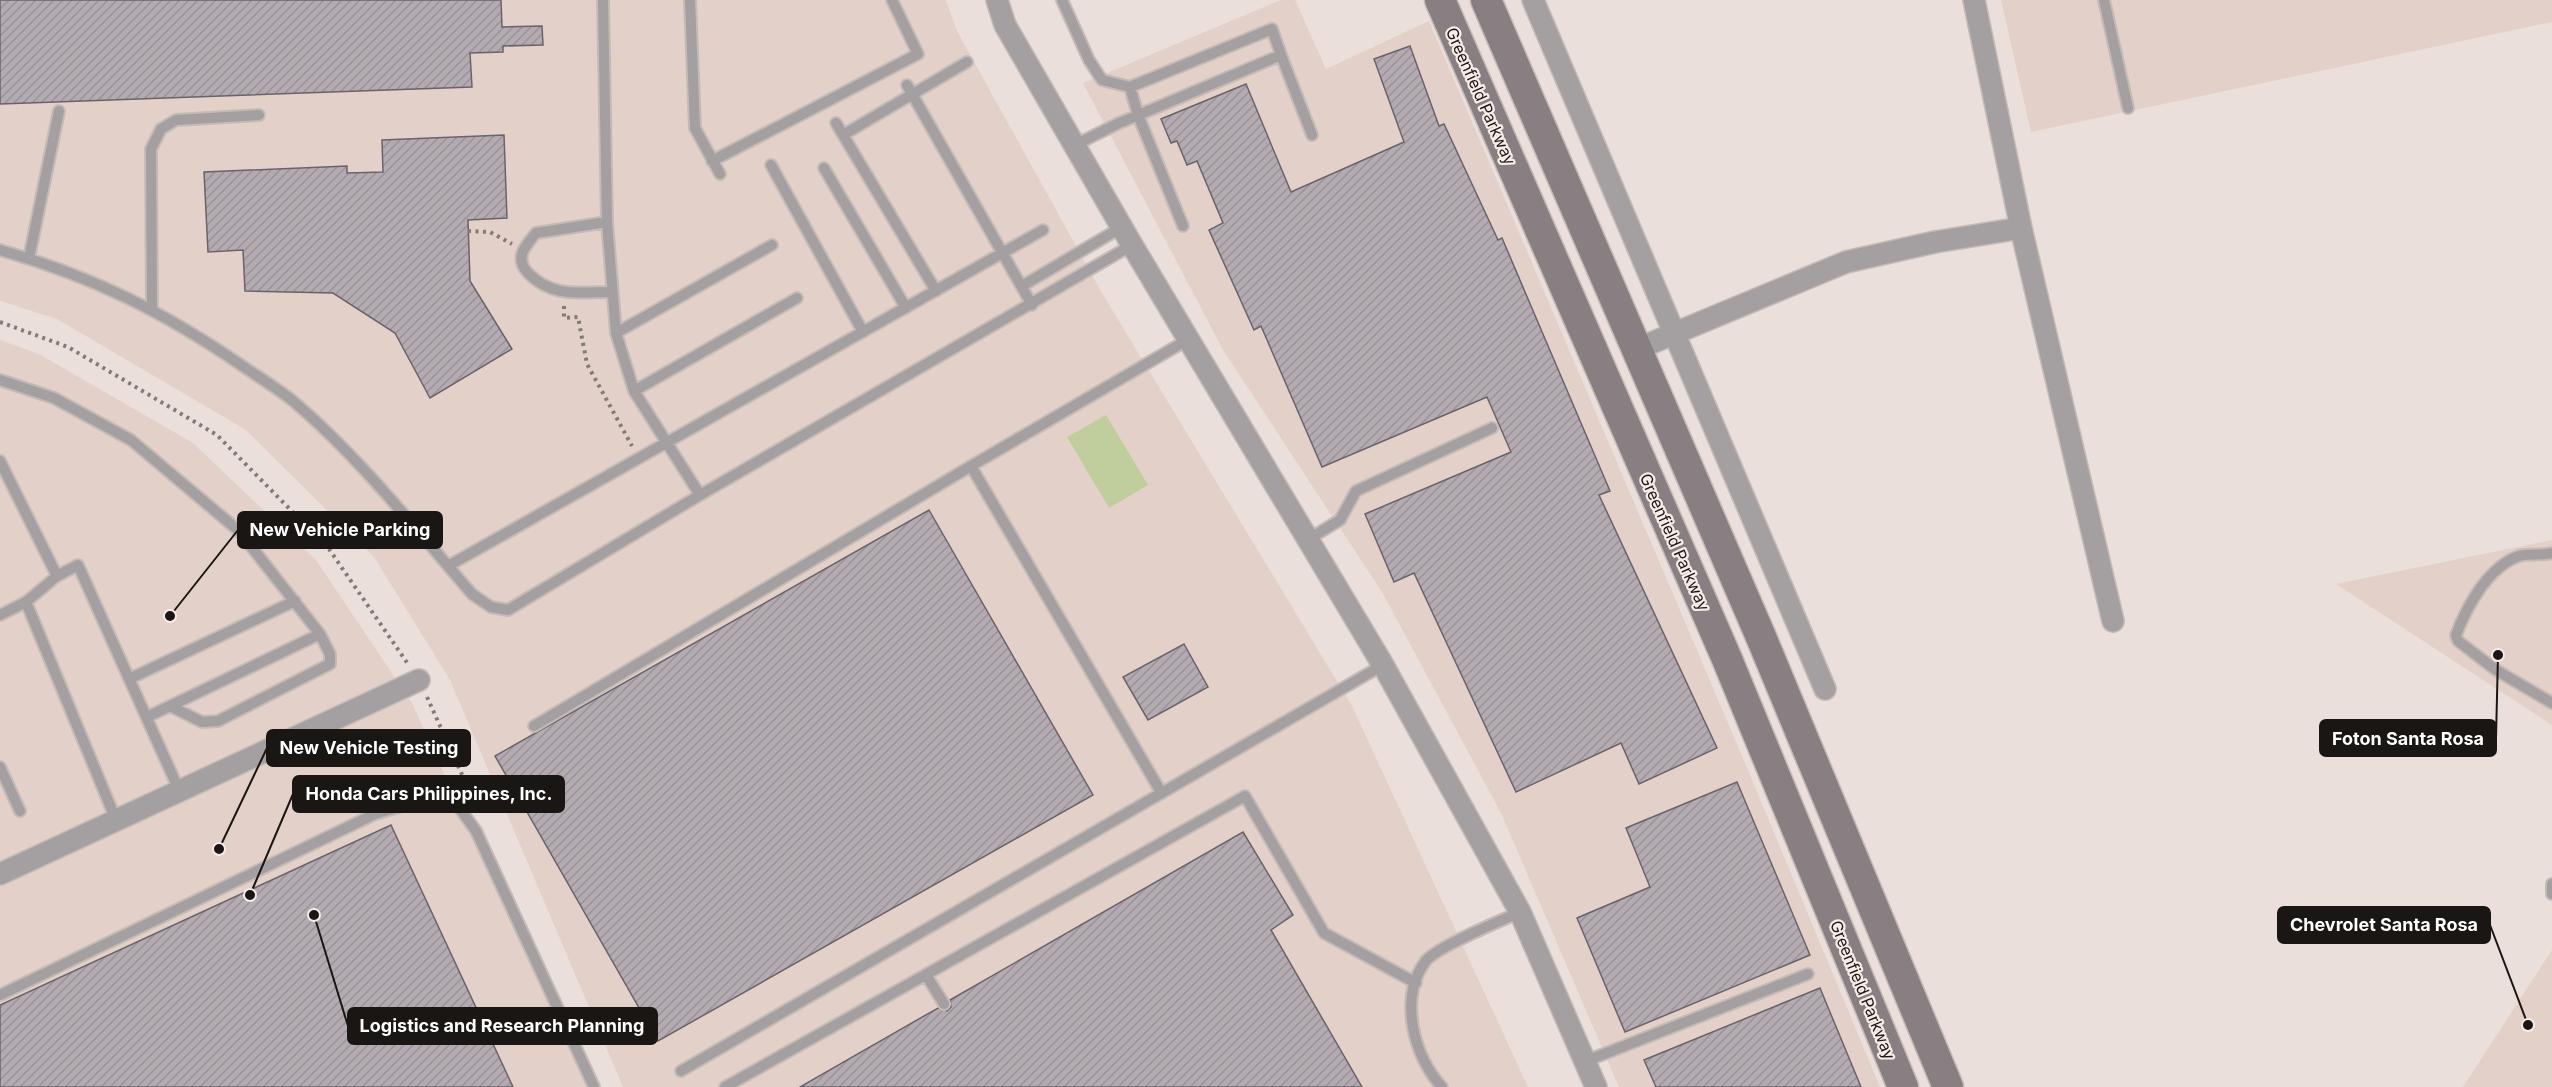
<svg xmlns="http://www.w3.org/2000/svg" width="2552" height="1087" font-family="Inter,sans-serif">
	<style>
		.built { fill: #e3d1c9 }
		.pitch { fill: #c0ce9d }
		.building { fill: url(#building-hatch); stroke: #6a6369; stroke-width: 1.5 }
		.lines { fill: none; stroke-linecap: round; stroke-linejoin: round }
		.service-casing { stroke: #c5bbb6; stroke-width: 14 }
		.minor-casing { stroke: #c5bbb6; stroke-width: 24 }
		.secondary-casing { stroke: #c5bbb6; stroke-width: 33 }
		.path { stroke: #817a77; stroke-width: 4; stroke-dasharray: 3 4.5; stroke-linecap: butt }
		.service { stroke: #a49fa0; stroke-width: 10 }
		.minor { stroke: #a49fa0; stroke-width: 21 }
		.secondary { stroke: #877f81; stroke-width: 30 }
		.labels { text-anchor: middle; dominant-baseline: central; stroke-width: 4.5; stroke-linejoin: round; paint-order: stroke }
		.street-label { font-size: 16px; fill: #1a1614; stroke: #f7ece8 }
		.leader { fill: none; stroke: #1a1614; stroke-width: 2 }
		.callout-dot { fill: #1a1614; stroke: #f7ece8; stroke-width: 2 }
		.callout { fill: #1a1614; stroke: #1a1614; stroke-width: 2 }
		.callout-label { font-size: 18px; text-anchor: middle; font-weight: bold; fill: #fff }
	</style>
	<defs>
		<pattern id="building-hatch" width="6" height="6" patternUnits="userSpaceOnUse" patternTransform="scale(1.5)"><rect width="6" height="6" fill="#b3abb1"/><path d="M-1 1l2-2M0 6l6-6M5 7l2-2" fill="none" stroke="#999297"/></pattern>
	</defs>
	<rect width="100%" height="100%" fill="#eadfda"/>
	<path class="built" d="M0 0H946L957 31 1102 293 1352 706 1528 1087H623L450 680 374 557 246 430 57 319 0 301Z
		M1281 0H1295L1326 69 1429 21 1748 770 1880 1087H1619L1501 813 1382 592 1223 350 1083 83Z
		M2001 0H2552V22L2031 132Z
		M0 340 39 354 193 443 316 560 412 703 587 1087H0Z
		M2552 540V725L2336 584Z
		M2552 950V1087H2463L2546 959Z"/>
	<path class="pitch" d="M1106 415 1148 485 1109 508 1067 437Z"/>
	<path class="building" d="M0 0H501L502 27 542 26 543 45 503 46V52L470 53 472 87 0 104Z
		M1410 46 1439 126 1444 124 1498 240 1502 238 1610 491 1599 495 1717 748 1639 784 1621 743 1516 792 1414 573 1394 582 1365 514 1511 452 1487 397 1322 467 1261 326 1254 330 1209 230 1223 223 1197 161 1187 165 1177 141 1171 143 1161 119 1246 84 1291 192 1404 142 1374 59Z
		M504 135 507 218 468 220 470 281 512 349 430 398 395 333 333 293 245 291 243 250 208 252 204 172 347 166V173L383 172 382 140Z
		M929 510 1093 795 658 1041 495 756Z
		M1184 644 1208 687 1148 720 1123 677Z
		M1737 782 1810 955 1625 1032 1577 918 1650 887 1626 828Z
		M391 825 513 1087H0V1005Z
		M1243 832 1293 915 1271 930 1362 1087H800L938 1008 947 1011 951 1007 950 1000Z
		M1820 988 1861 1087H1656L1644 1060Z"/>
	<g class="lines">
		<g class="service-casing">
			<path id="service" d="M603 0 607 222 616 333 634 391 700 495
				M690 0 695 128 720 174
				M1062 0 1089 60 1102 80 1130 87
				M2104 0 2128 108
				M907 85 1032 305
				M836 123 936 291
				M843 135 967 62
				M1075 145 1117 124 1281 55 1312 135
				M712 161 918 54 892 0
				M771 165 863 332
				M824 168 906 308
				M607 222 536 233C525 246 514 258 528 273 552 298 580 292 612 292
				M1183 226 1138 115 1130 87 1272 29 1281 55
				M0 250C94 277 164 312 244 367 260 378 278 389 293 401 358 456 416 529 472 594L491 607 508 610 700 495 1132 245
				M29 258 59 111
				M1022 286 1122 227
				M152 310 151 149 161 129 176 120 259 115
				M616 333 772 245
				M0 380 54 398 131 440 239 531 320 634
				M634 391 797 298
				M0 461 57 576
				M971 466 1189 339
				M1307 540 1340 520 1356 491 1492 428
				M2552 553C2541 556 2529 553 2519 556 2488 567 2467 606 2456 635L2458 641 2496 670 2552 703
				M448 566 1043 230
				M0 615 26 602
				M129 679 295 601
				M147 717 320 634 330 654V664L218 721 202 722 170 706
				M534 726 971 466 1161 792
				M0 767 20 811
				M116 820 26 602 57 576 78 565 179 790
				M2552 884V894
				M926 975 944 1004
				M0 995 375 814 448 792 476 831 594 1087
				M1586 1061 1808 974
				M681 1071 1383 665
				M725 1087 1245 796 1324 933 1416 983
				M1442 1087C1413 1056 1399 998 1425 962 1435 947 1501 921 1520 912"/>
		</g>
		<g class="minor-casing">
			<path id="minor" d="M997 0 1005 25 1132 245 1383 665 1520 912 1596 1087
				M1533 0 1825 689
				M1974 0 2021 228 2113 621
				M1637 349 1846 262 1935 242 2021 228
				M0 874 419 680"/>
		</g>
		<g class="secondary-casing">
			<path id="secondary" d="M1440 0 1727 659 1903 1087
				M1486 0 1761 637 1948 1087"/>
		</g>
		<path class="path" d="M468 231 490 232 512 244
			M564 306V318L578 317 587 364 632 446
			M0 322 68 347 217 435 329 549 408 664
			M427 697 473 799"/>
		<use href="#service" class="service"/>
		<use href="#minor" class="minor"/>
		<use href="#secondary" class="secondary"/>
	</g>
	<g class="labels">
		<g class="street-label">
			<text transform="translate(1481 96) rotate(66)">Greenfield Parkway</text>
			<text transform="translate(1675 542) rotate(66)">Greenfield Parkway</text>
			<text transform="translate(1863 990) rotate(68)">Greenfield Parkway</text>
		</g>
	</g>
	<path class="leader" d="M170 616L238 530M2498 655L2496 738M219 849L267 748M250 895L293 794M2528 1025L2490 925M314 915L348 1026"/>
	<g class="callout-dot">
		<circle cx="170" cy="616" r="6"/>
		<circle cx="2498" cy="655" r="6"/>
		<circle cx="219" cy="849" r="6"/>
		<circle cx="250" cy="895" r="6"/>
		<circle cx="2528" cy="1025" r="6"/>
		<circle cx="314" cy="915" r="6"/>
	</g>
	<g class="callout">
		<rect x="238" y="512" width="204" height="36" rx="6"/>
		<rect x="2320" y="720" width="176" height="36" rx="6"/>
		<rect x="267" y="730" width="203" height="36" rx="6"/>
		<rect x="293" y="776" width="271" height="36" rx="6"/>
		<rect x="2278" y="907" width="212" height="36" rx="6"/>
		<rect x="348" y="1008" width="309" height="36" rx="6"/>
	</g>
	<g class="callout-label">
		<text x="340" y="536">New Vehicle Parking</text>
		<text x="2408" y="745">Foton Santa Rosa</text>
		<text x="369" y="754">New Vehicle Testing</text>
		<text x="429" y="800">Honda Cars Philippines, Inc.</text>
		<text x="2384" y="931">Chevrolet Santa Rosa</text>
		<text x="502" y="1032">Logistics and Research Planning</text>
	</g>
</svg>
